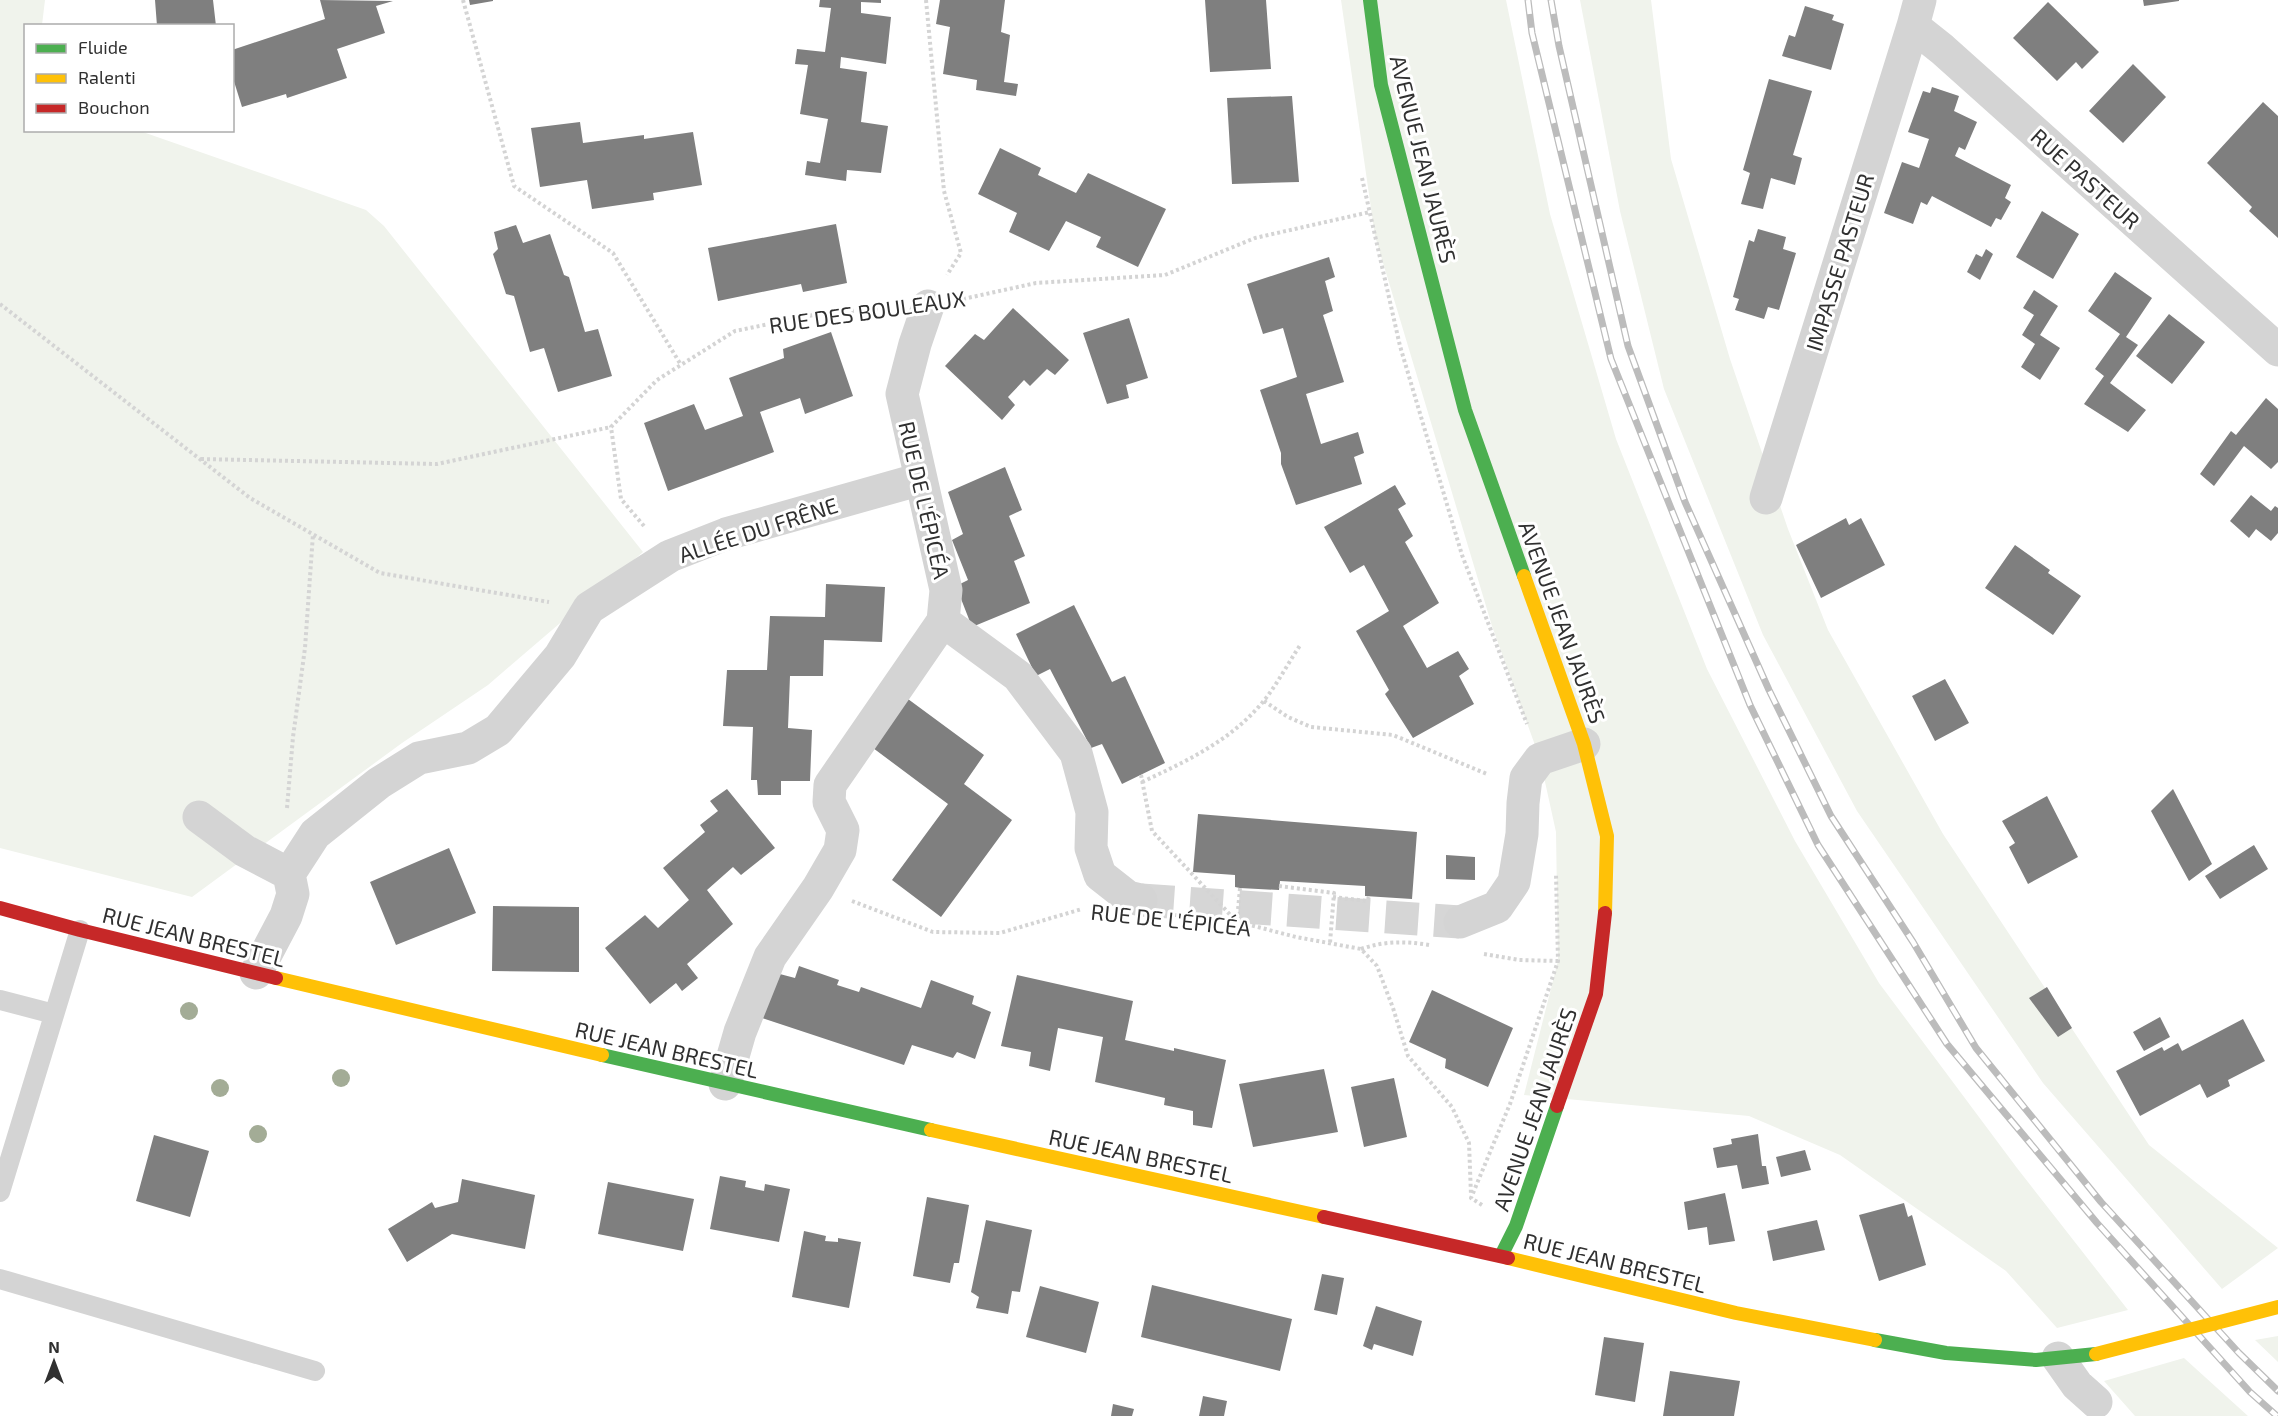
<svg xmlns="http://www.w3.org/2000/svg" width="2278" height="1416" font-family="'Exo 2',sans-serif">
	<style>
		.green { fill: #f0f3ec }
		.building { fill: #7f7f7f }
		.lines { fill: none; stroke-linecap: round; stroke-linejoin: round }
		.street-tunnel { stroke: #d6d6d6; stroke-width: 33; stroke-dasharray: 33 16; stroke-linecap: butt }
		.path { stroke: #d4d4d4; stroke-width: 4; stroke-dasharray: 3 3; stroke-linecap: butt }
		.lane { stroke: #d4d4d4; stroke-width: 20 }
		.street { stroke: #d4d4d4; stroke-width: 33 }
		.fast { stroke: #4caf50; stroke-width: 14 }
		.slow { stroke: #ffc107; stroke-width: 14 }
		.jam { stroke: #c62828; stroke-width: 14 }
		.rail-casing { stroke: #bcbcbc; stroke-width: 7 }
		.rail { stroke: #fff; stroke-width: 4.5; stroke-dasharray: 14; stroke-linecap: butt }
		.slow-bridge { stroke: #ffc107; stroke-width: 14 }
		.tree { fill: #a3ac96 }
		.labels { text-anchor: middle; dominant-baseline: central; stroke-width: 6; stroke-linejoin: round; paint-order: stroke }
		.street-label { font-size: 22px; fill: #303030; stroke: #fff }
	</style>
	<rect width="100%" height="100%" fill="#fff"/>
	<path class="green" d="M0 0H45L42 25 26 26V130L140 131 366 210 384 226 643 552 488 685 402 743 192 897 0 848Z
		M1341 0H1506L1550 214 1616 439 1707 669 1795 841 1879 983 2017 1168 2128 1310 2057 1328 2006 1271 1840 1155 1749 1116 1524 1095 1558 961 1556 832 1540 759 1492 626 1375 236Z
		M1580 0H1651L1671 159 1730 359 1788 529 1828 630 1943 834 2149 1145 2278 1248 2222 1289 2043 1083 1857 811 1763 635 1664 389 1620 211Z
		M2278 1336V1362L2255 1340Z
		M2184 1358 2248 1416H2135L2104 1381Z"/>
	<path class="building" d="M155 0H213L216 26H157Z
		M320 0 393 1 376 6 385 33 337 49 347 78 287 98 286 94 242 107 232 75V50L325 19Z
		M469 0H493V1L470 5Z
		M820 0H881V3L861 2V13L891 17 886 64 841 57 840 68 867 72 861 122 888 126 881 173 847 170 846 181 805 175 807 161 820 163 828 119 800 114 808 65 795 64 797 49 825 52 831 8 819 7Z
		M940 0H1005L1001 32 1010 35 1004 82 1018 84 1016 96 976 90 977 80 943 74 950 27 936 24Z
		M1205 0H1266L1271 69 1210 72Z
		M2143 0H2179V1L2144 6Z
		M2048 2 2099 52 2082 69 2076 62 2057 81 2013 38Z
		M1805 6 1834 15 1832 20 1844 24 1831 70 1782 56 1789 35 1795 37Z
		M2133 64 2166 97 2123 143 2089 111Z
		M1769 79 1812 91 1793 155 1802 158 1795 185 1771 178 1763 209 1741 204 1750 173 1743 170Z
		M1932 87 1959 96 1954 111 1977 122 1965 150 1959 147 1955 156 2011 185 2005 198 2011 202 2001 220 1996 218 1991 227 1932 196 1927 205 1921 202 1913 224 1884 213 1902 162 1919 168 1929 139 1908 132 1923 91 1930 93Z
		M1292 96 1299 182 1232 184 1227 98Z
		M2263 102 2278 116V238L2249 211 2252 207 2207 163Z
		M580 122 583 143 644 135V139L693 132 702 185 653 193 654 200 592 209 587 180 540 187 531 128Z
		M1000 148 1041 168 1038 175 1076 193 1088 173 1166 209 1138 267 1096 247 1101 237 1066 221 1049 251 1009 232 1017 213 978 194Z
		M2042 211 2079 234 2053 279 2016 257Z
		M836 224 847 283 803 292 801 284 718 301 708 248Z
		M516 225 523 243 550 234 564 275 569 277 585 332 598 329 612 376 558 392 544 348 530 352 514 296 506 294 493 254 498 249 494 232Z
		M1758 229 1786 237 1783 249 1796 253 1779 310 1768 307 1764 319 1735 310 1739 299 1733 297 1749 240 1754 242Z
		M1986 249 1993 254 1980 280 1967 272 1976 254 1982 257Z
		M1329 257 1335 277 1325 281 1333 311 1323 315 1344 382 1306 394 1321 444 1358 432 1364 453 1354 457 1362 484 1296 505 1281 464V453L1260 390 1297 377 1283 328 1263 334 1247 284Z
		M2115 272 2152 298 2126 337 2138 345 2110 383 2146 410 2128 432 2084 404 2104 376 2095 369 2120 334 2088 311Z
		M2034 290 2058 306 2040 335 2060 348 2040 380 2021 367 2035 344 2022 335 2034 315 2023 308Z
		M1013 308 1069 360 1055 375 1047 369 1030 386 1024 380 1008 397 1015 405 1002 420 945 366 975 334 984 340Z
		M2169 314 2205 342 2172 384 2136 356Z
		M1129 318 1148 378 1126 385 1129 398 1107 404 1083 333Z
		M831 332 853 396 805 414 800 398 760 412 774 452 668 491 644 423 694 404 705 430 743 416 729 378 784 358 783 349Z
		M2266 398 2278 409V462L2271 469 2244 446 2214 486 2200 474 2231 431 2236 435Z
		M1005 467 1022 510 1009 516 1025 556 1014 561 1030 603 972 627 956 586 968 580 952 540 963 534 948 492Z
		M1395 485 1406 504 1398 509 1413 536 1405 542 1439 603 1403 626 1427 668 1458 651 1469 669 1459 676 1474 704 1413 738 1385 694 1389 690 1356 631 1389 611 1364 565 1350 573 1324 527Z
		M2251 495 2271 511 2275 506 2278 508V533L2271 541 2256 529 2249 538 2230 521Z
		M1846 518 1849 525 1861 518 1885 565 1821 598 1796 545Z
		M2015 545 2050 570 2048 573 2081 596 2053 635 1985 588Z
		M826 584 885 587 882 642 824 640 823 676H790L788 728 812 730 810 781H781V795H758L757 780H751L753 727 723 726 727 670H767L770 616 825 617Z
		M1074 605 1112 682 1125 676 1165 763 1122 784 1102 744 1091 748 1050 669 1036 676 1016 634Z
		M1945 679 1969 723 1935 741 1912 696Z
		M908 699 984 755 964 784 1012 820 941 917 892 880 948 804 873 748Z
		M727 789 775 848 741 875 733 867 707 890 733 924 687 964 698 978 682 991 676 983 650 1004 605 948 645 915 658 928 689 900 663 868 705 832 700 825 718 811 710 801Z
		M2173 789 2212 864 2189 881 2151 811Z
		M2047 796 2078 857 2028 884 2009 847 2015 843 2002 821Z
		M1198 814 1417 832 1412 899 1365 896V886L1280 881 1279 890 1240 888 1235 887V875L1193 872Z
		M2254 845 2268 869 2220 899 2205 876Z
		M449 848 476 913 396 945 370 882Z
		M1446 855 1475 857V880L1446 879Z
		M493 906 579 907V972L492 971Z
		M799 966 839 980 837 985 859 992 861 987 921 1008 931 980 974 996 972 1004 991 1012 975 1059 957 1052 953 1058 912 1045 904 1065 762 1018 776 973 795 978Z
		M1017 975 1133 1001 1125 1040 1174 1051V1048L1226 1060 1212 1128 1193 1125V1111L1164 1105 1165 1098 1095 1082 1103 1037 1058 1028 1050 1071 1029 1066 1031 1052 1001 1046Z
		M2047 987 2072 1028 2058 1037 2029 998Z
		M1432 990 1513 1028 1488 1087 1445 1068 1446 1059 1409 1042Z
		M2160 1017 2170 1037 2144 1051 2133 1032Z
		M2243 1019 2265 1061 2228 1080 2230 1086 2207 1098 2200 1084 2140 1116 2116 1071 2162 1047 2164 1051 2178 1043 2182 1051Z
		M1324 1069 1338 1132 1253 1147 1239 1084Z
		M1394 1078 1407 1137 1364 1147 1351 1087Z
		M1758 1134 1762 1166H1766L1769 1184 1742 1189 1737 1165 1717 1168 1713 1148 1732 1144 1731 1139Z
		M154 1135 209 1151 190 1217 136 1201Z
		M1805 1150 1811 1170 1781 1177 1776 1157Z
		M720 1176 746 1181 745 1187 764 1191 765 1184 790 1189 779 1242 710 1229Z
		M462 1179 535 1195 525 1249 452 1234 407 1262 388 1229 432 1202 435 1208 458 1202Z
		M608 1182 694 1199 683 1251 598 1234Z
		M1725 1193 1735 1241 1709 1245 1707 1227 1688 1230 1684 1202Z
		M927 1197 969 1205 959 1263H954L950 1283 913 1276Z
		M1904 1203 1908 1217 1912 1215 1926 1265 1879 1281 1859 1215Z
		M986 1220 1032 1230 1020 1292 1012 1291 1008 1314 976 1308 979 1297 971 1292Z
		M1817 1220 1825 1250 1773 1261 1767 1231Z
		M804 1231 826 1236 825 1241 838 1242V1238L861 1242 849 1308 792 1297Z
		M1322 1274 1344 1278 1337 1315 1314 1310Z
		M1152 1285 1292 1319 1280 1371 1141 1337Z
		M1040 1286 1099 1302 1086 1353 1026 1337Z
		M1376 1306 1422 1321 1413 1356 1374 1344 1372 1350 1363 1346Z
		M1604 1337 1644 1343 1635 1402 1595 1395Z
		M1670 1371 1740 1381 1734 1416H1663Z
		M1203 1396 1227 1401 1224 1416H1199Z
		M1113 1404 1134 1409 1132 1416H1111Z"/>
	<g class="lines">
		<path class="street-tunnel" d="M1141 900 1460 922"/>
		<path class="path" d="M463 0 514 186 613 253 681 365
			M926 0 944 191 961 253 947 275
			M1362 178 1400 346 1462 555 1527 724
			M963 299 1036 283 1165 275 1255 238 1370 212
			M0 304 250 498 380 573 549 602
			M201 459 437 464 611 427
			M644 526 621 499 611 427 657 380 735 331 828 312 888 309
			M1264 701 1288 717 1311 727 1393 735 1487 774
			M1141 775 1152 831 1236 921
			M1142 782C1187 761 1230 741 1262 703 1277 685 1288 663 1301 644
			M287 808 293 737 305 648 313 534
			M1279 886 1334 893 1330 943
			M1333 897 1367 901 1369 897
			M852 901 933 932 1000 933 1082 909
			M1175 915 1231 920 1296 937 1361 949 1377 966 1393 1008 1408 1056 1452 1107 1469 1143 1471 1195
			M1237 921 1240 888
			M1361 949C1384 941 1405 941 1429 945
			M1484 954 1519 960 1558 961
			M1482 1205 1471 1198 1510 1104 1558 961 1556 874"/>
		<path class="lane" d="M0 1000 54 1014
			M0 1192 80 930
			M0 1279 315 1371"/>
		<path class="street" d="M1920 0 1913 26 1942 49 2278 350
			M1766 498 1913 26
			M943 621 1018 676 1076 753 1092 812 1091 848 1100 875 1128 897 1141 900
			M199 817 245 851 289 874 293 894 286 916 256 973
			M289 874 315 834 379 783 419 758 468 748 498 730 560 656 589 608 670 556 726 534 921 479
			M1460 922 1497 907 1514 882 1522 834 1523 803 1526 778 1540 759 1584 744
			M725 1084 740 1032 770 957 818 888 840 850 843 830 829 802 830 785 943 621 946 590 902 394 915 344 928 306
			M2058 1358 2077 1385 2096 1402"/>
		<path class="fast" d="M1370 0 1381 85 1465 410 1524 576
			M602 1055 931 1130
			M1501 1256 1516 1226 1557 1106
			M1875 1340 1946 1353 2036 1360 2096 1354"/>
		<path class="slow" d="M1524 576 1584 744 1607 836 1605 913
			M276 978 602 1055
			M931 1130 1324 1217
			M1508 1258 1736 1313 1875 1340"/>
		<path class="jam" d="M0 908 80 930 276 978
			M1557 1106 1596 994 1605 913
			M1324 1217 1508 1258"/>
		<g class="rail-casing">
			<path id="rail" d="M1528 0 1532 33 1611 359 1750 705 1818 845 1947 1044 2097 1223 2250 1392 2277 1416
				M1551 0 1559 46 1628 346 1685 502 1769 690 1831 816 1913 942 1976 1048 2101 1202 2239 1353 2278 1391"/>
		</g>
		<use href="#rail" class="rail"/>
		<path class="slow-bridge" d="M2096 1354 2278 1307"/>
	</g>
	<g class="tree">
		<circle cx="189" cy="1011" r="9"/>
		<circle cx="341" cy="1078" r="9"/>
		<circle cx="220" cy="1088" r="9"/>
		<circle cx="258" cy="1134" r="9"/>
	</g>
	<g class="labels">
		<g class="street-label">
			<text transform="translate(1424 159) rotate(76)">AVENUE JEAN JAURÈS</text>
			<text transform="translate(2086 178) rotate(42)">RUE PASTEUR</text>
			<text transform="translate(1839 262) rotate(-73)">IMPASSE PASTEUR</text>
			<text transform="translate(867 311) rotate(-8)">RUE DES BOULEAUX</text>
			<text transform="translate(925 500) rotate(77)">RUE DE L'ÉPICÉA</text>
			<text transform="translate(758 529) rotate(-18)">ALLÉE DU FRÊNE</text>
			<text transform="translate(1563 622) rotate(70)">AVENUE JEAN JAURÈS</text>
			<text transform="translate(1171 919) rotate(6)">RUE DE L'ÉPICÉA</text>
			<text transform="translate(194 936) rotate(14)">RUE JEAN BRESTEL</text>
			<text transform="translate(667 1049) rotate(13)">RUE JEAN BRESTEL</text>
			<text transform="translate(1534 1109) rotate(-71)">AVENUE JEAN JAURÈS</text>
			<text transform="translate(1141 1155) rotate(12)">RUE JEAN BRESTEL</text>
			<text transform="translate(1615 1262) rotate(14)">RUE JEAN BRESTEL</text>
		</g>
	</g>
	<rect x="24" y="24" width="210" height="108" fill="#ffffff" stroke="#acacac" stroke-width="1.5"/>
	<rect x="36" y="44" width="30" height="9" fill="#4caf50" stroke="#acacac" stroke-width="1.5"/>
	<text x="78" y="54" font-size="18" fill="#303030">Fluide</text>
	<rect x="36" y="74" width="30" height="9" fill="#ffc107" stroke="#acacac" stroke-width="1.5"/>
	<text x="78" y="84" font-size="18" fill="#303030">Ralenti</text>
	<rect x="36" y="104" width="30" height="9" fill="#c62828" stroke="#acacac" stroke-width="1.5"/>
	<text x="78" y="114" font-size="18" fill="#303030">Bouchon</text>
	<g transform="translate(54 1362)" stroke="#ffffff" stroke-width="4.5" paint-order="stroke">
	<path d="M0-4.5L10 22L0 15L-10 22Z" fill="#303030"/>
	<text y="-9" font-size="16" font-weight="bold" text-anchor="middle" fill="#303030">N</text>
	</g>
</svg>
